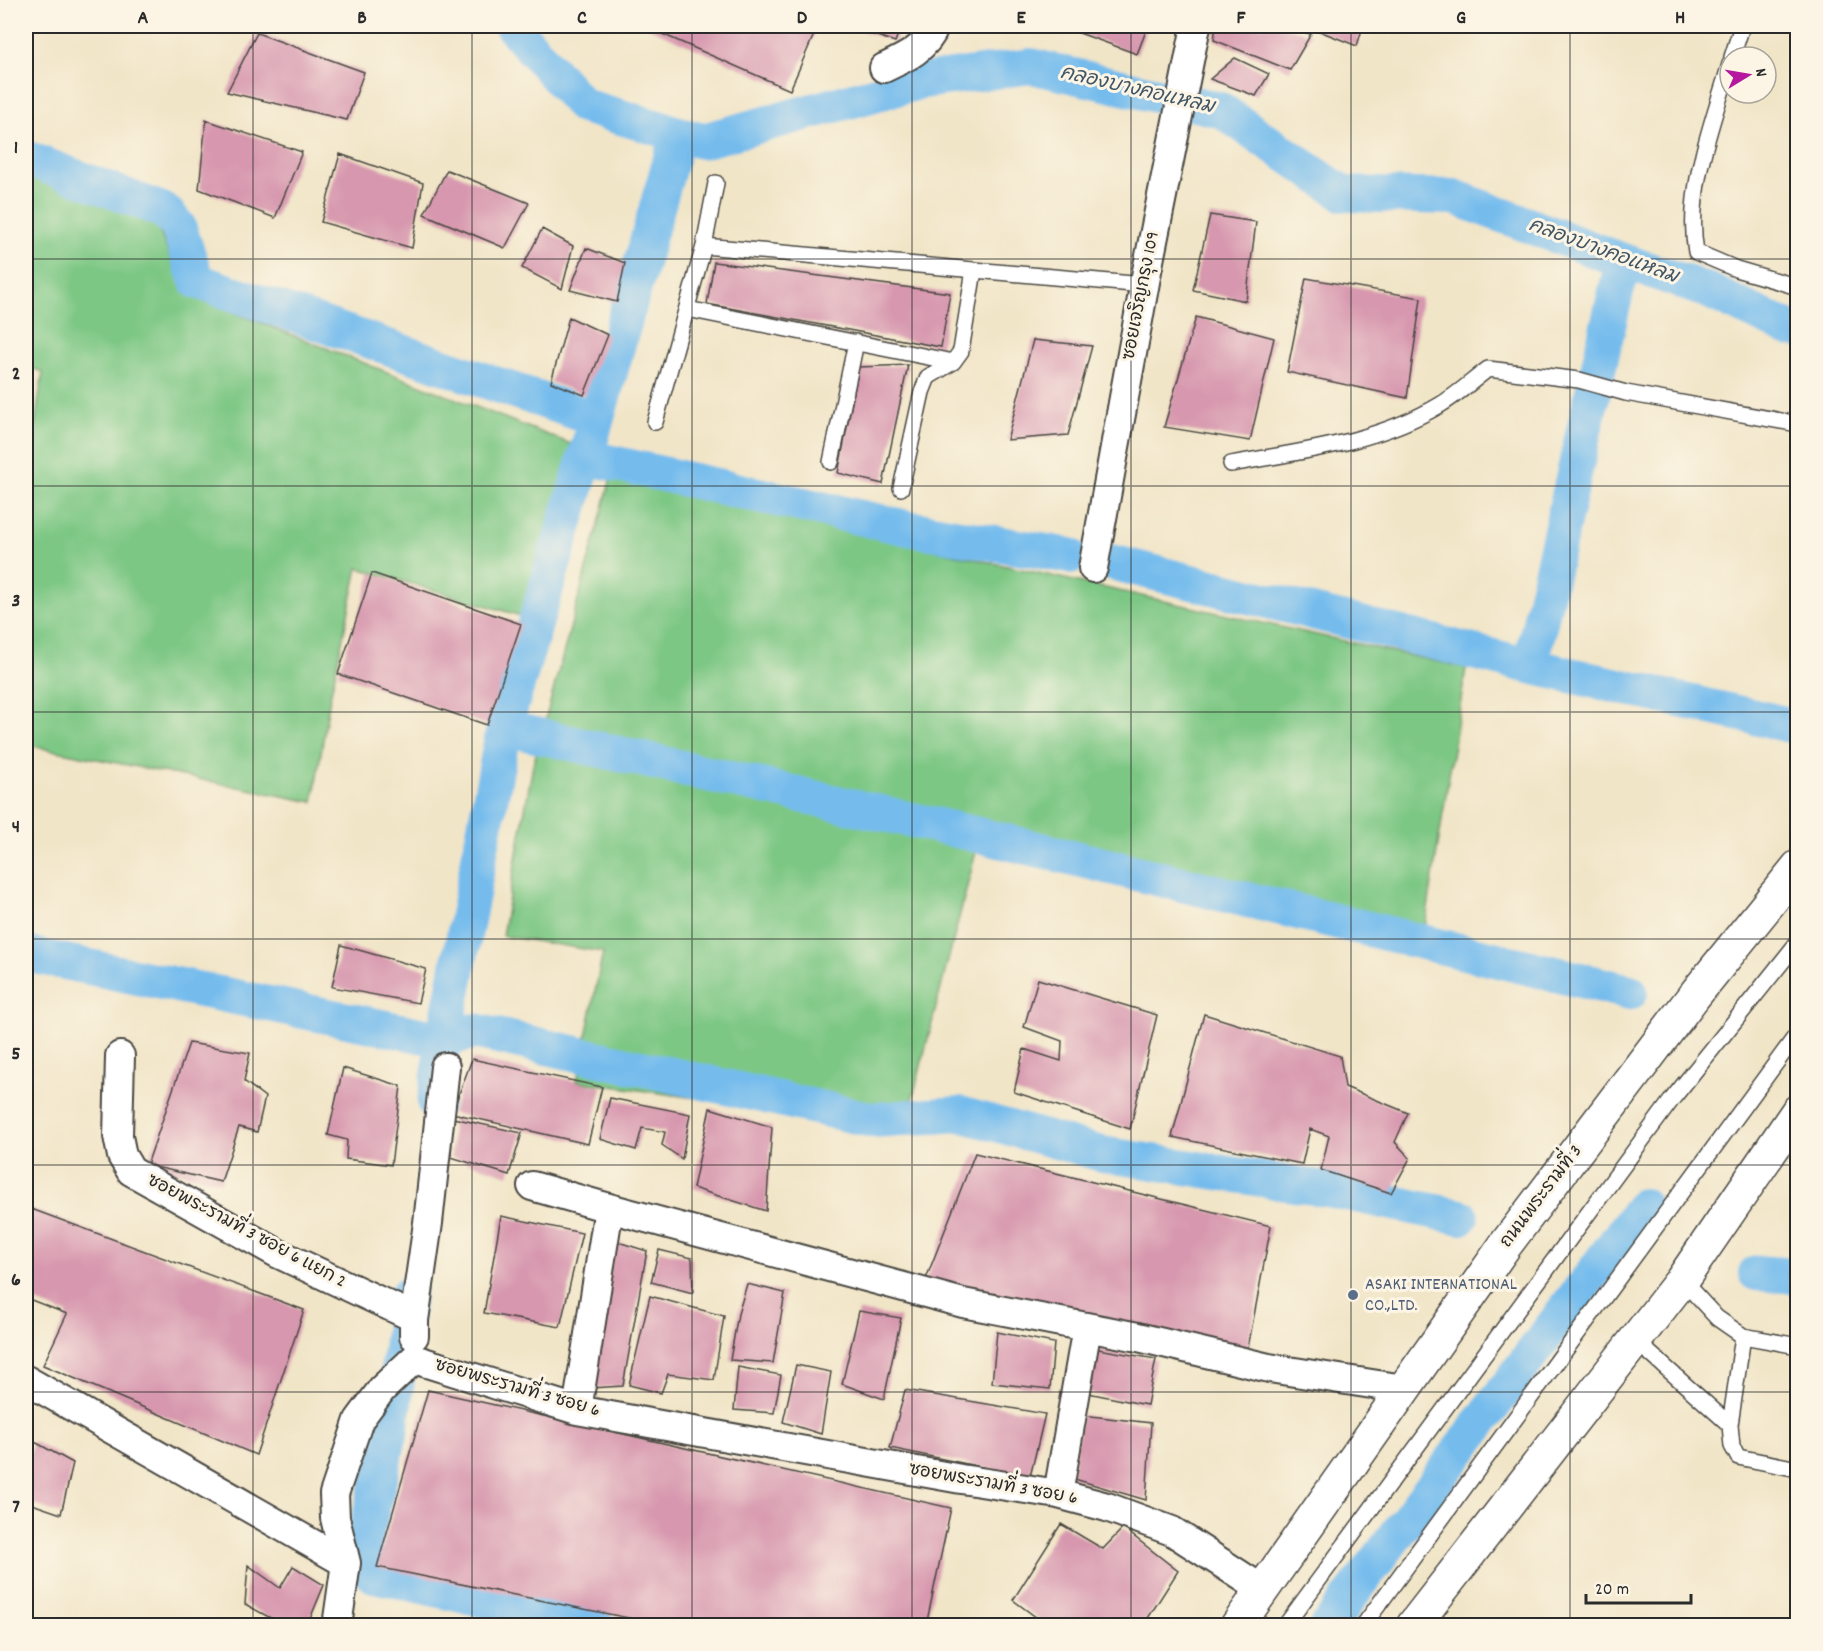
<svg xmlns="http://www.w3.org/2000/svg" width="1823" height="1651" font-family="Dekko,'Playpen Sans Thai',sans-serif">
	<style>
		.green { fill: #7dc784; stroke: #547958; stroke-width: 1.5 }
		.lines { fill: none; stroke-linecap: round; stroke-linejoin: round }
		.canal { stroke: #75bced; stroke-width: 36 }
		.building { fill: #d797ae }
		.lane-casing { stroke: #494742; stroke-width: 18 }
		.street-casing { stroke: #494742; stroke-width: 32 }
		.primary-casing { stroke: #494742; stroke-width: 36 }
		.lane { stroke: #fff; stroke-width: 15 }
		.street { stroke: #fff; stroke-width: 28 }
		.primary { stroke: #fff; stroke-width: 33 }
		.grid { fill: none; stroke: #2b2b2b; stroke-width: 1.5; stroke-opacity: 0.55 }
		.service-dot { fill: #5c6f8a; stroke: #fcf5e5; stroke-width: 2 }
		.labels { text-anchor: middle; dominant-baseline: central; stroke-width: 6; stroke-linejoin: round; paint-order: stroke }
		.street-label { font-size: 18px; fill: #2b2b2b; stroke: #fcf5e5 }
		.service-label { font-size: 18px; fill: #4e5e75; stroke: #fcf5e5; text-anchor: start }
		.water-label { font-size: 20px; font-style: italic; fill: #415665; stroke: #fcf5e5 }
		.neatline { fill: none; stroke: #2b2b2b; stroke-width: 2 }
		.grid-label { font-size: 20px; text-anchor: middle; font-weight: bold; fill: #2b2b2b }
	</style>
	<rect width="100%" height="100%" fill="#fcf5e5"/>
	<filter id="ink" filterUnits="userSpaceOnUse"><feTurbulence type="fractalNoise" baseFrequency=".0167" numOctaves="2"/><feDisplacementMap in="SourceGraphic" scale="12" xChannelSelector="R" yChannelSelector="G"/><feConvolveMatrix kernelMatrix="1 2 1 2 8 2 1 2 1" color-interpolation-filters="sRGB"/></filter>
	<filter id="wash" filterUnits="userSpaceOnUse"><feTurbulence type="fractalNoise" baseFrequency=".008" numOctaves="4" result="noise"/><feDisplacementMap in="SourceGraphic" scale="24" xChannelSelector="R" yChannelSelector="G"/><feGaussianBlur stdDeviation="1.35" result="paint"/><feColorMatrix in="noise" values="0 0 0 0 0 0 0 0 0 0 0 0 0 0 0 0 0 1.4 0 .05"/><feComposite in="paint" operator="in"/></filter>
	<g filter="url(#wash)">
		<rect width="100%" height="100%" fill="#f1e5c7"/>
		<path class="green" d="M26 147 171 206 160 232 185 293 571 444 528 618 358 568 330 697 313 802 26 745V480L43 372 26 366Z
			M611 478 1466 668 1422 946 979 840 905 1128 577 1081 603 952 502 936 533 765Z"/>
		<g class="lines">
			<path class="canal" d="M512 26 583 106 702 141 923 81 1031 66 1221 110 1344 194 1454 197 1623 261 1709 291 1790 329 1798 330
				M26 158 165 211 178 226 197 281 596 419
				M585 457 908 528 1070 556
				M1111 562 1530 666 1798 727
				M1530 666 1623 261
				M504 728 974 834 1630 992
				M26 954 444 1040 475 1031 873 1120 960 1114 1102 1154 1326 1189 1461 1217
				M435 1103 444 1040 504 728 593 431 678 134
				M1756 1273 1798 1276
				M408 1294 390 1434 363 1546 364 1567 374 1575 597 1626
				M1328 1626 1643 1206"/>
		</g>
		<g id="blocks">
			<path class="building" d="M644 26H807L816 30 790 90Z
				M848 26H901L895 42Z
				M1060 26H1148L1137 54Z
				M1216 26H1278L1311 34 1290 70 1214 40Z
				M1307 26H1363L1357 46Z
				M257 33 364 72 347 120 227 92Z
				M1235 58 1269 74 1256 96 1210 79Z
				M206 120 302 152 275 218 199 189Z
				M340 154 423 183 412 248 321 222Z
				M447 170 529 203 505 248 424 214Z
				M1210 215 1256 222 1246 301 1193 290Z
				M542 229 573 246 562 289 522 268Z
				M586 248 625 263 617 302 570 290Z
				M714 262 950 293 941 347 707 304Z
				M1306 278 1421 298 1407 398 1287 372Z
				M569 317 608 335 584 395 551 382Z
				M1196 317 1274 338 1250 441 1164 427Z
				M1033 340 1092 346 1068 435 1007 440Z
				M908 365 883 484 838 473 859 367Z
				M372 573 521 624 487 725 338 674Z
				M341 945 426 969 418 1003 332 987Z
				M1038 979 1157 1015 1130 1129 1014 1092 1024 1049 1061 1061 1062 1041 1024 1027Z
				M1204 1014 1340 1056 1345 1087 1408 1113 1395 1142 1410 1158 1391 1193 1321 1170 1329 1136 1310 1129 1302 1164 1172 1137Z
				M189 1043 250 1053 244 1081 265 1097 257 1132 239 1127 221 1182 147 1165Z
				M472 1059 602 1087 588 1144 452 1113Z
				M343 1068 401 1086 391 1165 346 1159 347 1140 328 1135Z
				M610 1098 690 1114 682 1159 662 1145 665 1132 642 1128 636 1150 600 1139Z
				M710 1108 772 1127 766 1211 693 1188Z
				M453 1118 522 1133 509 1175 451 1157Z
				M975 1153 1271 1226 1247 1353 924 1284Z
				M26 1207 304 1310 256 1455 43 1365 67 1314 26 1298Z
				M501 1216 582 1233 560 1327 484 1313Z
				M615 1241 647 1251 623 1386 591 1388Z
				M659 1250 692 1258 693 1293 651 1282Z
				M747 1284 785 1293 773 1363 730 1360 738 1314Z
				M650 1296 724 1316 714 1380 668 1374 661 1393 629 1385Z
				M859 1311 901 1318 884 1399 842 1384Z
				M997 1332 1054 1343 1050 1389 992 1383Z
				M1098 1349 1156 1359 1147 1405 1088 1393Z
				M796 1365 831 1372 821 1434 783 1422Z
				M738 1367 781 1375 774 1413 734 1410Z
				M428 1390 951 1508 926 1626H668L377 1567Z
				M905 1390 1045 1414 1030 1477 890 1448Z
				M1082 1415 1151 1423 1146 1500 1071 1478Z
				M33 1441 73 1463 61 1514 26 1502V1469Z
				M1061 1524 1103 1549 1123 1528 1178 1571 1143 1626H1048L1013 1600Z
				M248 1565 280 1588 293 1566 324 1585 307 1626H285L245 1604Z"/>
		</g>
	</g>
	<g filter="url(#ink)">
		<use href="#blocks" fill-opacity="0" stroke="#494742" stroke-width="1.5"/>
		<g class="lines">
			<g class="lane-casing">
				<path id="lane" d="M1732 57 1742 26
					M1730 64C1713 121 1685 192 1696 252L1736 269 1798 287
					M704 246 1144 285
					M687 309 953 362
					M655 422 704 246 716 183
					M831 462 856 342
					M1231 464C1302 451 1376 443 1440 405 1457 395 1472 381 1488 369L1579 380 1626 393 1798 424
					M901 488 922 392 928 377 953 362 961 351 974 270
					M1682 1280 1717 1318 1743 1336 1798 1346
					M1743 1336 1730 1425 1732 1446 1738 1457 1798 1469
					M1635 1340 1730 1425
					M1285 1626 1673 1098 1798 942
					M1363 1626 1798 1033"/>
			</g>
			<g class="street-casing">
				<path id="street" d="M884 68C905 58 926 49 935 26
					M1093 568 1147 271 1196 26
					M120 1056 118 1136 122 1156 131 1171 277 1253 411 1316 414 1320
					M532 1186 609 1208 577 1410
					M609 1208 963 1303 1138 1337 1269 1368 1404 1389
					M414 1336V1320L428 1223 445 1067
					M414 1359 577 1410 961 1479 1058 1494 1107 1507 1172 1531 1263 1590
					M26 1380 346 1563
					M1058 1494 1087 1327
					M337 1626 346 1563 335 1518 334 1494 359 1420 382 1389 414 1359"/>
			</g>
			<g class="primary-casing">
				<path id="primary" d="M1237 1626 1506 1244 1693 997 1798 867
					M1413 1626 1682 1280 1798 1111"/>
			</g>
			<use href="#lane" class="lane"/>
			<use href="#street" class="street"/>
			<use href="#primary" class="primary"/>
		</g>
	</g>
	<path class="grid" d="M253 26V1626M472 26V1626M692 26V1626M912 26V1626M1131 26V1626M1351 26V1626M1570 26V1626M26 259H1798M26 486H1798M26 712H1798M26 939H1798M26 1165H1798M26 1392H1798"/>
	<circle class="service-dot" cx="1353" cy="1295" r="6"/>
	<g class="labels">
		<g class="street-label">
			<text transform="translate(1142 296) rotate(-79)">ซอยเจริญกรุง 109</text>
			<text transform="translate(1542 1197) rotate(-53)">ถนนพระรามที่ 3</text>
			<text transform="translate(246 1232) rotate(28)">ซอยพระรามที่ 3 ซอย 6 แยก 2</text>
			<text transform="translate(517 1389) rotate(16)">ซอยพระรามที่ 3 ซอย 6</text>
			<text transform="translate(993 1485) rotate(10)">ซอยพระรามที่ 3 ซอย 6</text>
		</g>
		<g class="service-label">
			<text x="1365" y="1285">ASAKI INTERNATIONAL<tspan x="1365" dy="21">CO.,LTD.</tspan></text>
		</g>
		<g class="water-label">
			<text transform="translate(1137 91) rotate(13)">คลองบางคอแหลม</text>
			<text transform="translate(1603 252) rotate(20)">คลองบางคอแหลม</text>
		</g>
	</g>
	<rect width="1823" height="1651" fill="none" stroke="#fcf5e5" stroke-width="66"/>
	<g transform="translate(1748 75) rotate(79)"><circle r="28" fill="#fcf5e5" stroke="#a8a49b" stroke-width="1.5"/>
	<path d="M0-4.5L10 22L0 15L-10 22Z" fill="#b5179e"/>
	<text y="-9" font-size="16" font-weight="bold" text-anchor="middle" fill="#2b2b2b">N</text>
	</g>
	<path d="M1586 1594v9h105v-9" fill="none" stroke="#2b2b2b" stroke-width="3"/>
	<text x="1595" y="1594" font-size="18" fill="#2b2b2b" stroke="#fcf5e5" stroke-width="4.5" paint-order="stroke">20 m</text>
	<rect x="33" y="33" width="1757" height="1585" class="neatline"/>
	<g class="grid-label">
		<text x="143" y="23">A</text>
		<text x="362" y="23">B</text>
		<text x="582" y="23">C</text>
		<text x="802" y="23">D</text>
		<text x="1021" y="23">E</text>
		<text x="1241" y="23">F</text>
		<text x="1461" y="23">G</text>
		<text x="1680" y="23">H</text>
		<text x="16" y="153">1</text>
		<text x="16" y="379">2</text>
		<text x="16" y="606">3</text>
		<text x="16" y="832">4</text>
		<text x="16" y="1059">5</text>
		<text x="16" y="1285">6</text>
		<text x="16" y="1512">7</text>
	</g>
</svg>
